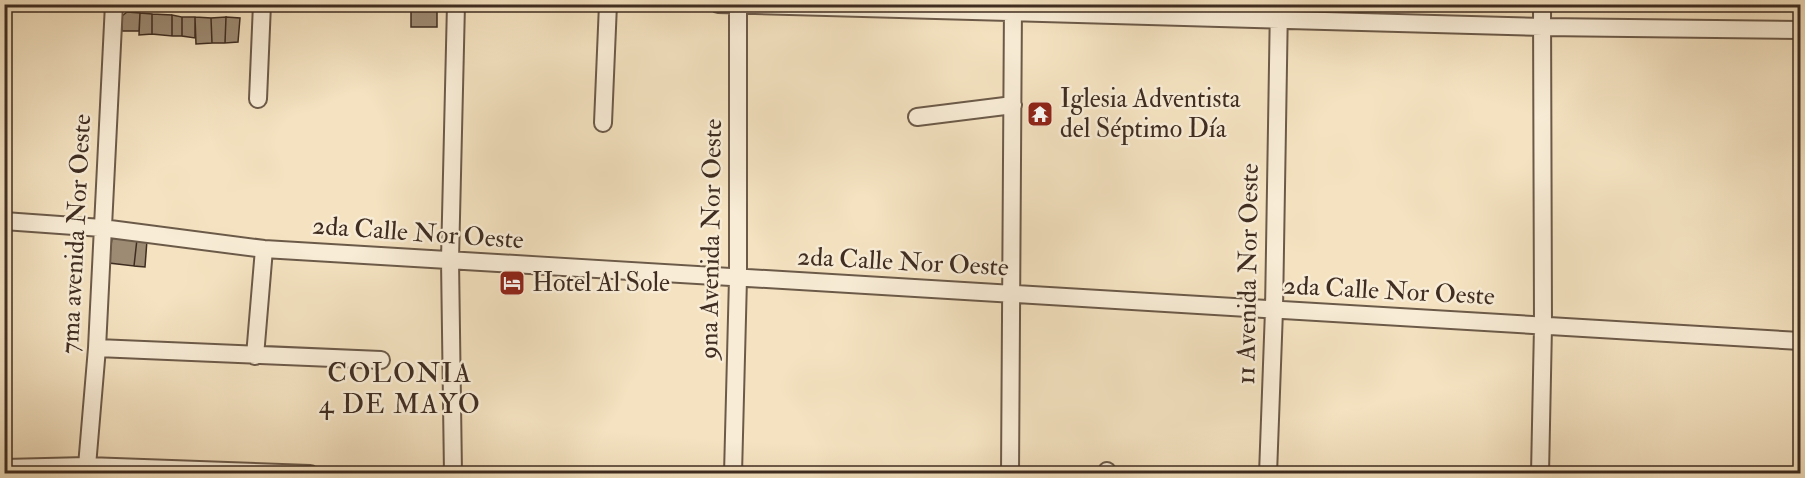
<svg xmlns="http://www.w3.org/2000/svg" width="1805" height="478" font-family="'IM FELL Double Pica',serif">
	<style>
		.building { fill: #9d8b74; stroke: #3f2d21; stroke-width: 1.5 }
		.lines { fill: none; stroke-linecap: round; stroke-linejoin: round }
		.minor-casing { stroke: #6c5a49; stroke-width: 20 }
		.minor { stroke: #f8ecd6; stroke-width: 16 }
		.labels { text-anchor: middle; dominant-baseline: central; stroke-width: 5; stroke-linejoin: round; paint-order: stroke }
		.poi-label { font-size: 26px; fill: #3f2d21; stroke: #f8ecd6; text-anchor: start }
		.street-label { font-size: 26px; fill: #3f2d21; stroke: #f8ecd6 }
		.neighbourhood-label { font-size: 27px; letter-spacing: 1.5px; fill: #3f2d21; stroke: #f8ecd6 }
	</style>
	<rect width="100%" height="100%" fill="#f4e2c0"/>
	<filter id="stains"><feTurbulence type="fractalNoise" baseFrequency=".00333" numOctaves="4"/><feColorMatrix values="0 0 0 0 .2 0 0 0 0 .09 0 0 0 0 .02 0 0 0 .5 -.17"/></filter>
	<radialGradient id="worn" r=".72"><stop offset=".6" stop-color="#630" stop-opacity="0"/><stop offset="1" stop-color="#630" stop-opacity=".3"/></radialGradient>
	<path class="building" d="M411 10 437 11V27H411Z
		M127 12 140 13 139 31H122V16Z
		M140 13 152 14V34L139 35Z
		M152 14 172 15V36L152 34Z
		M172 15 182 17V36H172Z
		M182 17H195V38L182 36Z
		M195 17 211 18 212 43 196 44Z
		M226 17 240 18 238 42 225 43Z
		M226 17 225 43H212L211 18Z
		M112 237 137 239 134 266 109 263Z
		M137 239 147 240 145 267 134 266Z"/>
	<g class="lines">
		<g class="minor-casing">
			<path id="minor" d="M718 4 1543 27 1800 30
				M258 99 262 4
				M917 117 1013 105
				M603 123 608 4
				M4 221 102 228 264 249 1800 341
				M97 348 381 360
				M255 356 264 249
				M87 466 97 348 114 4
				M4 468 87 466 310 474
				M453 474 450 260 456 4
				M733 474 738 278V4
				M1010 474 1013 4
				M1106 474 1107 471
				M1268 474 1274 310 1279 4
				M1540 474 1543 326 1542 4"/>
		</g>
		<use href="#minor" class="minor"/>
	</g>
	<defs>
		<g id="temple-square" transform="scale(1.35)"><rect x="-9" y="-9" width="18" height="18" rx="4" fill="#8f2418" stroke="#f8ecd6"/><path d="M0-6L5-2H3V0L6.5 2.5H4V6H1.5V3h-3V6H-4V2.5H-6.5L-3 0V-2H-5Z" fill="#fff"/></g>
		<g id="hotel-square" transform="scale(1.35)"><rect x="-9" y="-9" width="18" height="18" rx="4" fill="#8f2418" stroke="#f8ecd6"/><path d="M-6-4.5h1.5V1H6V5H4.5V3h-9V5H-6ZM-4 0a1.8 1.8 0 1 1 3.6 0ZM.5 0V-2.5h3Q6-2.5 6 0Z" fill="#fff"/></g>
	</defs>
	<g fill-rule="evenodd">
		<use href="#temple-square" x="1040" y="114"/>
		<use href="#hotel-square" x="512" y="283"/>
	</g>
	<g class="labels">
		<g class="poi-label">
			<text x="1060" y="99">Iglesia Adventista<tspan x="1060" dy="30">del Séptimo Día</tspan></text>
			<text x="532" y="283">Hotel Al Sole</text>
		</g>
		<g class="street-label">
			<text transform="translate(418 233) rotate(4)">2da Calle Nor Oeste</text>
			<text transform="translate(76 234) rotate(-87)">7ma avenida Nor Oeste</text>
			<text transform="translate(711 239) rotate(-89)">9na Avenida Nor Oeste</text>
			<text transform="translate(903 262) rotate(3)">2da Calle Nor Oeste</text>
			<text transform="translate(1248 274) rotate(-89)">11 Avenida Nor Oeste</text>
			<text transform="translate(1389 291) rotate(3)">2da Calle Nor Oeste</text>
		</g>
		<g class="neighbourhood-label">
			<text x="400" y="373">COLONIA<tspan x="400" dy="31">4 DE MAYO</tspan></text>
		</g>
	</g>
	<rect width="1805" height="478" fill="none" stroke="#f4e2c0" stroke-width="24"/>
	<rect x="6" y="6" width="1793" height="466" fill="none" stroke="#3f2d21" stroke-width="3"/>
	<rect x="12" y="12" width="1781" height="454" fill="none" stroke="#3f2d21" stroke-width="1.5"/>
	<rect width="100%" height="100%" filter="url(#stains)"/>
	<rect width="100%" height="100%" fill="url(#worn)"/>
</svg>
